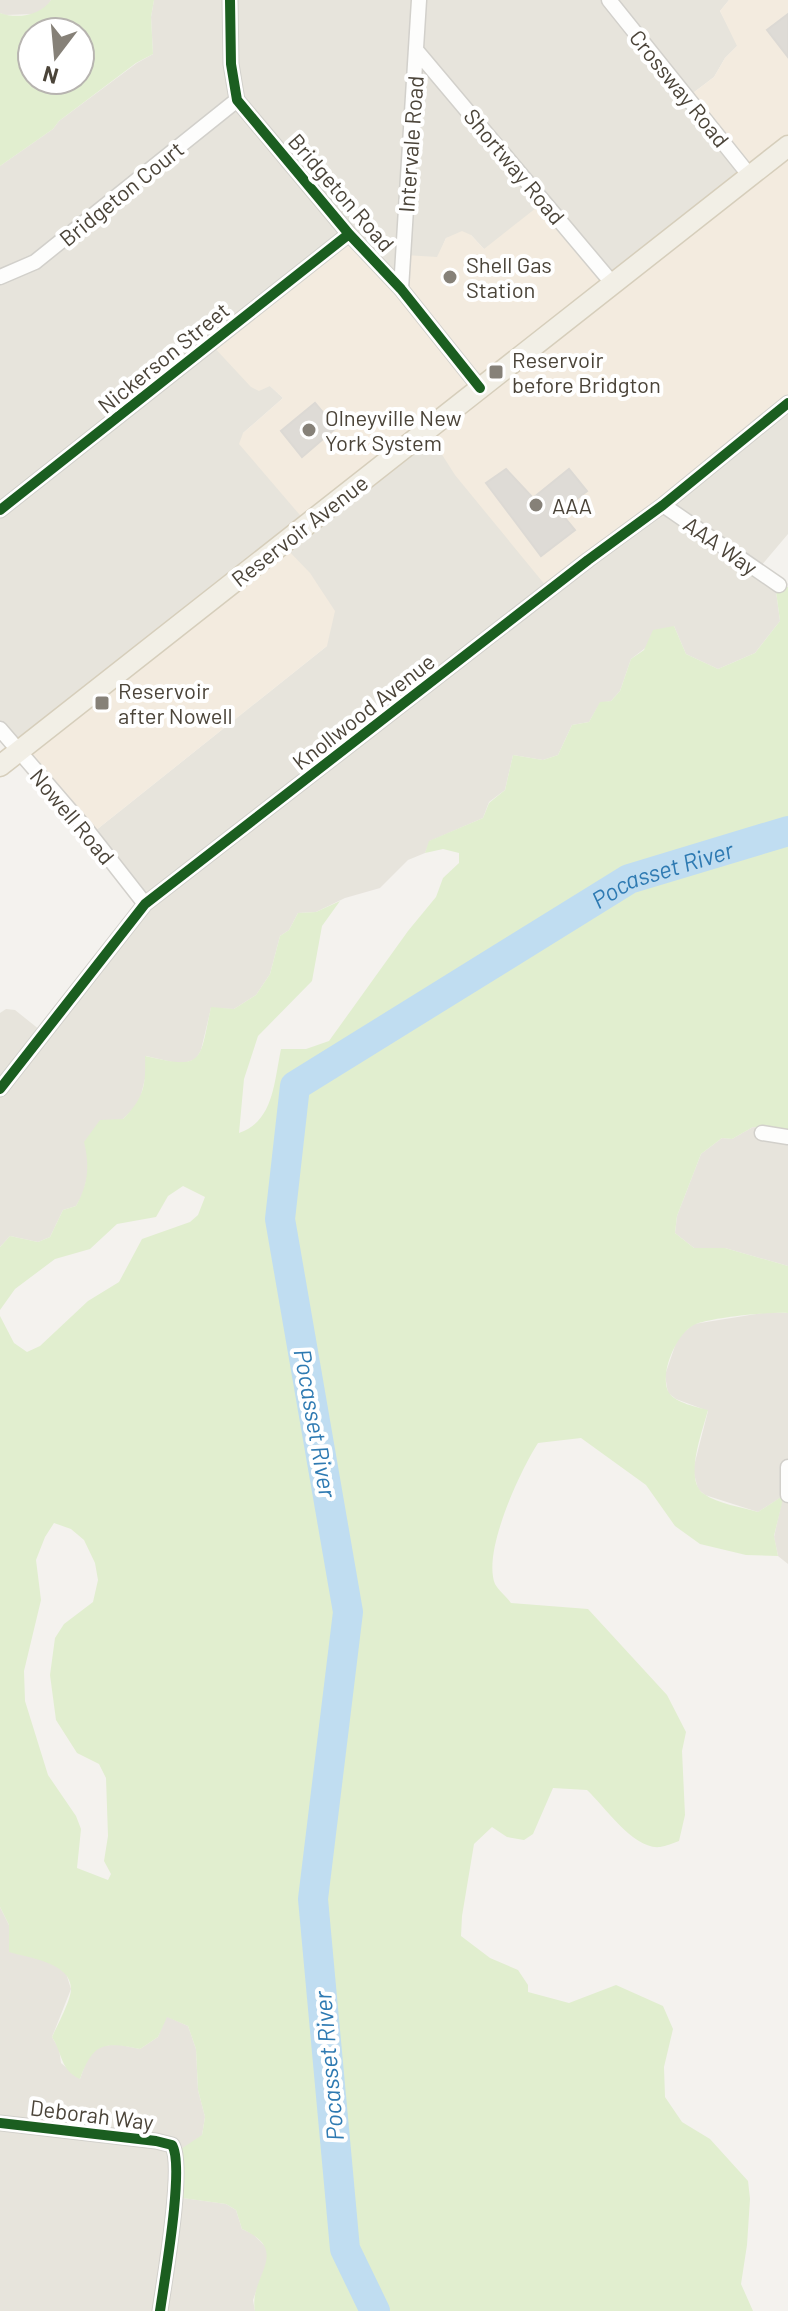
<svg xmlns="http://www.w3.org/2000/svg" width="788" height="2311" font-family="Barlow,sans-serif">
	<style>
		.residential { fill: #e7e4dc }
		.commercial { fill: #f3ebdf }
		.green { fill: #e1eecf; fill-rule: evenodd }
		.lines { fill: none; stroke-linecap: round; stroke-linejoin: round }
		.river { stroke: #c0ddf1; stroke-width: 30 }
		.building { fill: #dedbd6; stroke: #dcd9d4; stroke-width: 2 }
		.minor-casing { stroke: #d2d0cb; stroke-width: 17 }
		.primary-casing { stroke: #d6cebb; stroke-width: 23 }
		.minor { stroke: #fdfdfc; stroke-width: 14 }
		.primary { stroke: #f2efe6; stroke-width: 20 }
		.cycleway-casing { stroke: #fff; stroke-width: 15 }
		.cycleway { stroke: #1b5e20; stroke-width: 10 }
		.poi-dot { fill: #868178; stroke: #fff; stroke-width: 3 }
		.labels { text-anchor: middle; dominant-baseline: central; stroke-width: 8; stroke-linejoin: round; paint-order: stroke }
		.street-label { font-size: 22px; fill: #4b4439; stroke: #fff }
		.poi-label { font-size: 22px; fill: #4b4439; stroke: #fff; text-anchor: start }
		.water-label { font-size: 24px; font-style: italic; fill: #2e7ab2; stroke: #fff }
	</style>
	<rect width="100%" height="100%" fill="#f4f2ee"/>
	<path class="residential" d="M0 0H51L46 8 35 14 5 15 0 13Z
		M154 0H729L720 11 738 45 725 58 714 77 689 96 745 170 616 282 484 249 471 235 446 238 438 257 270 386 283 398 243 433 419 435 788 405V534L760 567 775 584 780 621 755 653 718 669 686 654 674 626 631 659 620 691 611 701 600 703 589 722 572 725 558 755 543 760 513 755 505 790 489 802 483 818 430 841 425 853 408 860 380 888 345 898 316 912 298 913 289 930 280 936 270 974 256 995 234 1009 211 1008 201 1050 196 1059 181 1064 146 1056V1075L139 1103 123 1119 90 1165 83 1194 76 1206 63 1210 50 1237 38 1242 10 1236 0 1247V1013L6 1009 15 1010 40 1030 141 909 90 835 327 646 19 754 0 727V166L53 129 59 121 137 63 153 54 151 17Z
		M753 1127 788 1131V1266L725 1248H694L675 1233 677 1216 701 1154 722 1138 732 1139Z
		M768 1312 788 1313V1564L778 1556 774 1537 783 1496 758 1512 705 1495 698 1489 693 1470 708 1411 676 1399 668 1393 665 1375 678 1337 694 1324Z
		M0 1907 9 1925 66 1973 71 1989 52 2037 59 2049 61 2063 80 2079 88 2057 98 2047 116 2044 140 2049 158 2037 166 2016 188 2026 196 2049 198 2090 205 2117 202 2135 176 2197 226 2204 236 2210 242 2229 253 2234 266 2247 268 2259 253 2300 255 2311H0Z"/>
	<path class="commercial" d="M729 0H788V405L546 586 455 475 427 431 305 521 239 444 243 433 283 398 270 386 259 391 251 387 211 344 349 234 392 280 405 255 437 257 446 238 462 231 471 235 484 249 545 201 609 282 745 181 689 96 714 77 725 58 737 46 720 11Z
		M284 546 310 573 335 611 327 646 90 835 19 754Z"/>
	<path class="green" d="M51 0H154L151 17 153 54 136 63 59 121 53 129 0 166V13C16 19 41 16 51 0ZM32 32H80V80H32Z
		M775 584 788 587V1131L753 1127 732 1139 722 1138 701 1154 677 1216 675 1233 694 1248H725L788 1266V1313C767 1312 715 1317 696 1324 677 1331 658 1375 669 1393 676 1403 697 1407 708 1410 703 1430 683 1480 704 1494 718 1504 742 1507 758 1512L784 1495 774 1536 778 1556 746 1555 700 1544 675 1526 646 1485 581 1438 538 1443C520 1471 482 1552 495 1584 498 1590 507 1597 511 1603L588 1609 667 1695 686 1732 682 1751 685 1815 679 1841C673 1843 666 1846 660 1847 634 1850 605 1807 587 1790L553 1788 533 1834 524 1840 507 1837 492 1827 474 1844 462 1916 461 1936 490 1958 518 1970 528 1985V1992L569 2003 616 1985 663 2006 673 2029 664 2067 665 2097 682 2122 710 2139 748 2181 750 2199 747 2245 741 2284 753 2311H255C248 2276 293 2252 242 2229L236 2210 226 2204 175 2197V2153L202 2135 205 2117 198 2090 196 2049 188 2026 167 2017 158 2037 140 2049C103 2041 93 2043 80 2079 60 2070 63 2054 52 2037 57 2026 71 2000 71 1989 71 1962 28 1958 9 1952V1925L0 1907V1316L14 1343 27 1352 40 1346 88 1301 119 1282 142 1239 190 1222 198 1215 205 1197 183 1186 168 1196 156 1217 117 1224 90 1249 55 1259 15 1289 0 1310V1247L10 1236 38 1242 50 1237 63 1210 76 1206C88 1185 90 1166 84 1142L100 1120 123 1119C144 1098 146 1085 145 1056 205 1070 199 1062 211 1007L234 1009 256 995 270 974 280 936 289 930 298 913 316 912 340 901 322 926 312 981 258 1036 244 1079 239 1133C274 1121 274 1082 281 1049H306L329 1041 408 931 436 897 443 878 459 863V853L443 849 425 853 429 841 483 818 489 803 505 790 513 755 543 760 558 755 572 725 589 722 600 702 611 701 620 691 631 659 644 650 653 630 674 626 686 654 718 669 755 653 780 621ZM54 1523 71 1529 84 1540 95 1563 98 1580 93 1602 64 1624 55 1638 50 1675 56 1720 77 1753 99 1764 106 1778 108 1836 104 1861 111 1874 108 1880 77 1868 81 1829 76 1816 48 1775 25 1701 24 1671 41 1600 36 1560 45 1537Z"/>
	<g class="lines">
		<path class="river" id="s1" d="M375 2311 345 2249 313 1899 348 1612 280 1219 295 1086 629 879 788 831"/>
	</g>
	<path class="building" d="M788 14V57L767 30Z
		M315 403 336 428 302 457 281 431Z
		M506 469 533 498 569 469 587 491 560 512 575 530 541 556 486 483Z"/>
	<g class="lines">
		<g class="minor-casing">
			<path id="minor" d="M230 0 231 64 237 100 349 234 401 289 480 388
				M609 0 750 176
				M416 50 613 284
				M0 277 35 262 237 100
				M401 289 419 0
				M663 505 779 585
				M0 510 349 234
				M0 729 87 830 145 904
				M0 1089 145 904 588 560 663 505 788 403
				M762 1133 788 1137
				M788 1467V1495
				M0 2123 156 2141 172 2145C185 2165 164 2282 160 2311"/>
		</g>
		<g class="primary-casing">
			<path id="primary" d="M0 766 788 146"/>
		</g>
		<use href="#minor" class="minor"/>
		<use href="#primary" class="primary"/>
		<g class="cycleway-casing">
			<path id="cycleway" d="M230 0 231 64 237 100 349 234 401 289 480 388
				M0 510 349 234
				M0 1089 145 904 588 560 663 505 788 403
				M0 2123 156 2141 172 2145C185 2165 164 2282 160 2311"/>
		</g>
		<use href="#cycleway" class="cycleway"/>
	</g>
	<g class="poi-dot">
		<circle cx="450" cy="277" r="8"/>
		<rect x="488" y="364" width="16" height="16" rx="4"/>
		<circle cx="309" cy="430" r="8"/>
		<circle cx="536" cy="505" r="8"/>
		<rect x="94" y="695" width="16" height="16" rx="4"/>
	</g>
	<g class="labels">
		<g class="street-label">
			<text transform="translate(680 88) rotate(51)">Crossway Road</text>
			<text transform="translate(410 144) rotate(-86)">Intervale Road</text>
			<text transform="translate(515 166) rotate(50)">Shortway Road</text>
			<text transform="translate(342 192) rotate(49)">Bridgeton Road</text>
			<text transform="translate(121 193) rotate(-39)">Bridgeton Court</text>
			<text transform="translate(163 357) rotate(-39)">Nickerson Street</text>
			<text transform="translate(299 530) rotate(-38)">Reservoir Avenue</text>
			<text transform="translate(721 545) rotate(35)">AAA Way</text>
			<text transform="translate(363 711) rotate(-38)">Knollwood Avenue</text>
			<text transform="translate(73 816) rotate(50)">Nowell Road</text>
			<text transform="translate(92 2114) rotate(7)">Deborah Way</text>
		</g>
		<g class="poi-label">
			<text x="466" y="264">Shell Gas<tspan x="466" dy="25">Station</tspan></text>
			<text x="512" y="359">Reservoir<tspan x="512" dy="25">before Bridgton</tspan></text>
			<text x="325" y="417">Olneyville New<tspan x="325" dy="25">York System</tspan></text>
			<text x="552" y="505">AAA</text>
			<text x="118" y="690">Reservoir<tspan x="118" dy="25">after Nowell</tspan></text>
		</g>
		<g class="water-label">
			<text stroke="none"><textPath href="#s1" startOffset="1668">Pocasset River</textPath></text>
			<text transform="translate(316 1423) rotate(80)">Pocasset River</text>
			<text transform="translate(328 2066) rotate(-95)">Pocasset River</text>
		</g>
	</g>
	<g transform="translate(56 56) rotate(196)"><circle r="38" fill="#ffffff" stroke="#b7b4b0" stroke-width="2"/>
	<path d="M0-6L14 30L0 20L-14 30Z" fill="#868178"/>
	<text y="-12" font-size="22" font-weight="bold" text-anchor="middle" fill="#4b4439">N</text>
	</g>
</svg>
